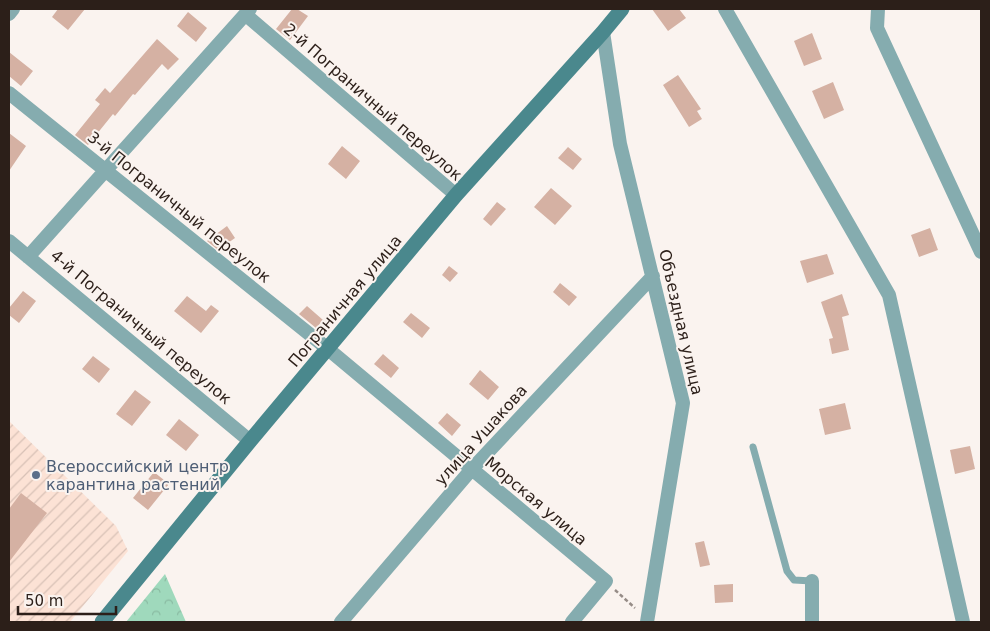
<svg xmlns="http://www.w3.org/2000/svg" width="990" height="631" font-family="'DejaVu Sans',sans-serif">
	<style>
		.industrial { fill: url(#industrial-furrows) }
		.forest { fill: url(#forest-crowns) }
		.building { fill: #d5b1a3 }
		.lines { fill: none; stroke-linecap: round; stroke-linejoin: round }
		.path { stroke: #968c87; stroke-width: 2.5; stroke-dasharray: 4 2.5; stroke-linecap: butt }
		.lane { stroke: #85acaf; stroke-width: 7 }
		.street { stroke: #85acaf; stroke-width: 14 }
		.secondary { stroke: #4a888d; stroke-width: 15 }
		.service-dot { fill: #5c6f8a; stroke: #faf3ef; stroke-width: 2 }
		.labels { text-anchor: middle; dominant-baseline: central; stroke-width: 4; stroke-linejoin: round; paint-order: stroke }
		.street-label { font-size: 16px; fill: #2c1f19; stroke: #faf3ef }
		.service-label { font-size: 16px; fill: #4e5e75; stroke: #faf3ef; text-anchor: start }
	</style>
	<defs>
		<pattern id="industrial-furrows" width="10" height="10" patternUnits="userSpaceOnUse" patternTransform="scale(1.25)"><rect width="10" height="10" fill="#fce2d5"/><path d="M-1 1l2-2M0 10L10 0M9 11l2-2" fill="none" stroke="#d8c1b6"/></pattern>
		<pattern id="forest-crowns" width="20" height="18" patternUnits="userSpaceOnUse" patternTransform="scale(1.25)"><rect width="20" height="18" fill="#9fd9bc"/><path d="M2 6a3 3 0 1 1 6 0M12 15a3 3 0 1 1 6 0" fill="none" stroke="#89baa1"/></pattern>
	</defs>
	<rect width="100%" height="100%" fill="#faf3ef"/>
	<path class="industrial" d="M9 421 116 526 128 551 70 622H9Z"/>
	<path class="forest" d="M165 574 186 622H126Z"/>
	<path class="building" d="M58 9H85L68 30 52 17Z
		M292 9H297L308 16 290 40 276 29Z
		M652 9H679L686 18 668 31Z
		M188 12 207 28 196 42 177 26Z
		M812 33 822 59 804 66 794 41Z
		M157 39 179 59 168 70 162 64 135 95 133 94 115 116 113 114 88 145 75 135 100 104 95 100 105 88 110 93Z
		M9 52 33 71 21 86 9 76Z
		M678 75 701 109 697 111 702 119 689 127 663 85Z
		M833 82 844 110 824 119 812 91Z
		M9 133 26 146 9 171Z
		M342 146 360 161 346 179 328 164Z
		M568 147 582 159 573 170 558 158Z
		M551 188 572 206 555 225 534 207Z
		M497 202 506 209 491 226 483 219Z
		M227 226 235 238 218 250 207 241Z
		M930 228 938 250 919 257 911 235Z
		M827 254 834 274 807 283 800 261Z
		M449 266 458 273 450 282 442 275Z
		M560 283 577 297 569 306 553 292Z
		M23 291 36 301 19 323 9 315V308Z
		M842 294 849 315 842 317 849 350 832 354 829 339 833 338 821 302Z
		M187 296 206 311 211 305 219 311 201 333 174 311Z
		M307 306 323 320 316 328 299 314Z
		M411 313 430 328 422 338 403 322Z
		M383 354 399 368 391 378 374 364Z
		M93 356 110 369 99 383 82 369Z
		M480 370 499 387 488 400 469 384Z
		M135 390 151 402 132 426 116 414Z
		M845 403 851 429 825 435 819 409Z
		M447 413 461 425 452 436 438 423Z
		M179 419 199 435 186 451 166 435Z
		M970 446 975 469 955 474 950 450Z
		M154 472 169 484 148 510 133 498Z
		M21 493 47 513 9 562V509Z
		M704 541 710 565 700 567 695 543Z
		M733 584V602L715 603 714 585Z"/>
	<g class="lines">
		<path class="path" d="M615 590 635 608"/>
		<path class="lane" d="M753 447 787 571 794 580 812 581"/>
		<path class="street" d="M725 9 889 295 963 622
			M878 9 877 28 981 252
			M9 14 13 9
			M246 15 456 195
			M603 32 620 144 683 403 647 622
			M9 93 328 349 606 581 572 622
			M9 241 250 441
			M28 257 250 9
			M341 622 471 470 653 276
			M812 622V581"/>
		<path class="secondary" d="M102 622 250 441 456 195 603 32 622 9"/>
	</g>
	<circle class="service-dot" cx="36" cy="475" r="5"/>
	<g class="labels">
		<g class="street-label">
			<text transform="translate(373 102) rotate(41)">2-й Пограничный переулок</text>
			<text transform="translate(179 207) rotate(39)">3-й Пограничный переулок</text>
			<text transform="translate(345 301) rotate(-50)">Пограничная улица</text>
			<text transform="translate(681 322) rotate(77)">Объездная улица</text>
			<text transform="translate(141 327) rotate(40)">4-й Пограничный переулок</text>
			<text transform="translate(481 435) rotate(-48)">улица Ушакова</text>
			<text transform="translate(536 501) rotate(40)">Морская улица</text>
		</g>
		<g class="service-label">
			<text x="46" y="466">Всероссийский центр<tspan x="46" dy="18">карантина растений</tspan></text>
		</g>
	</g>
	<rect width="990" height="631" fill="none" stroke="#2c1f19" stroke-width="20"/>
	<path d="M18 606v8h98v-8" fill="none" stroke="#2c1f19" stroke-width="2.5"/>
	<text x="25" y="606" font-size="15" fill="#2c1f19" stroke="#faf3ef" stroke-width="4" paint-order="stroke">50 m</text>
</svg>
